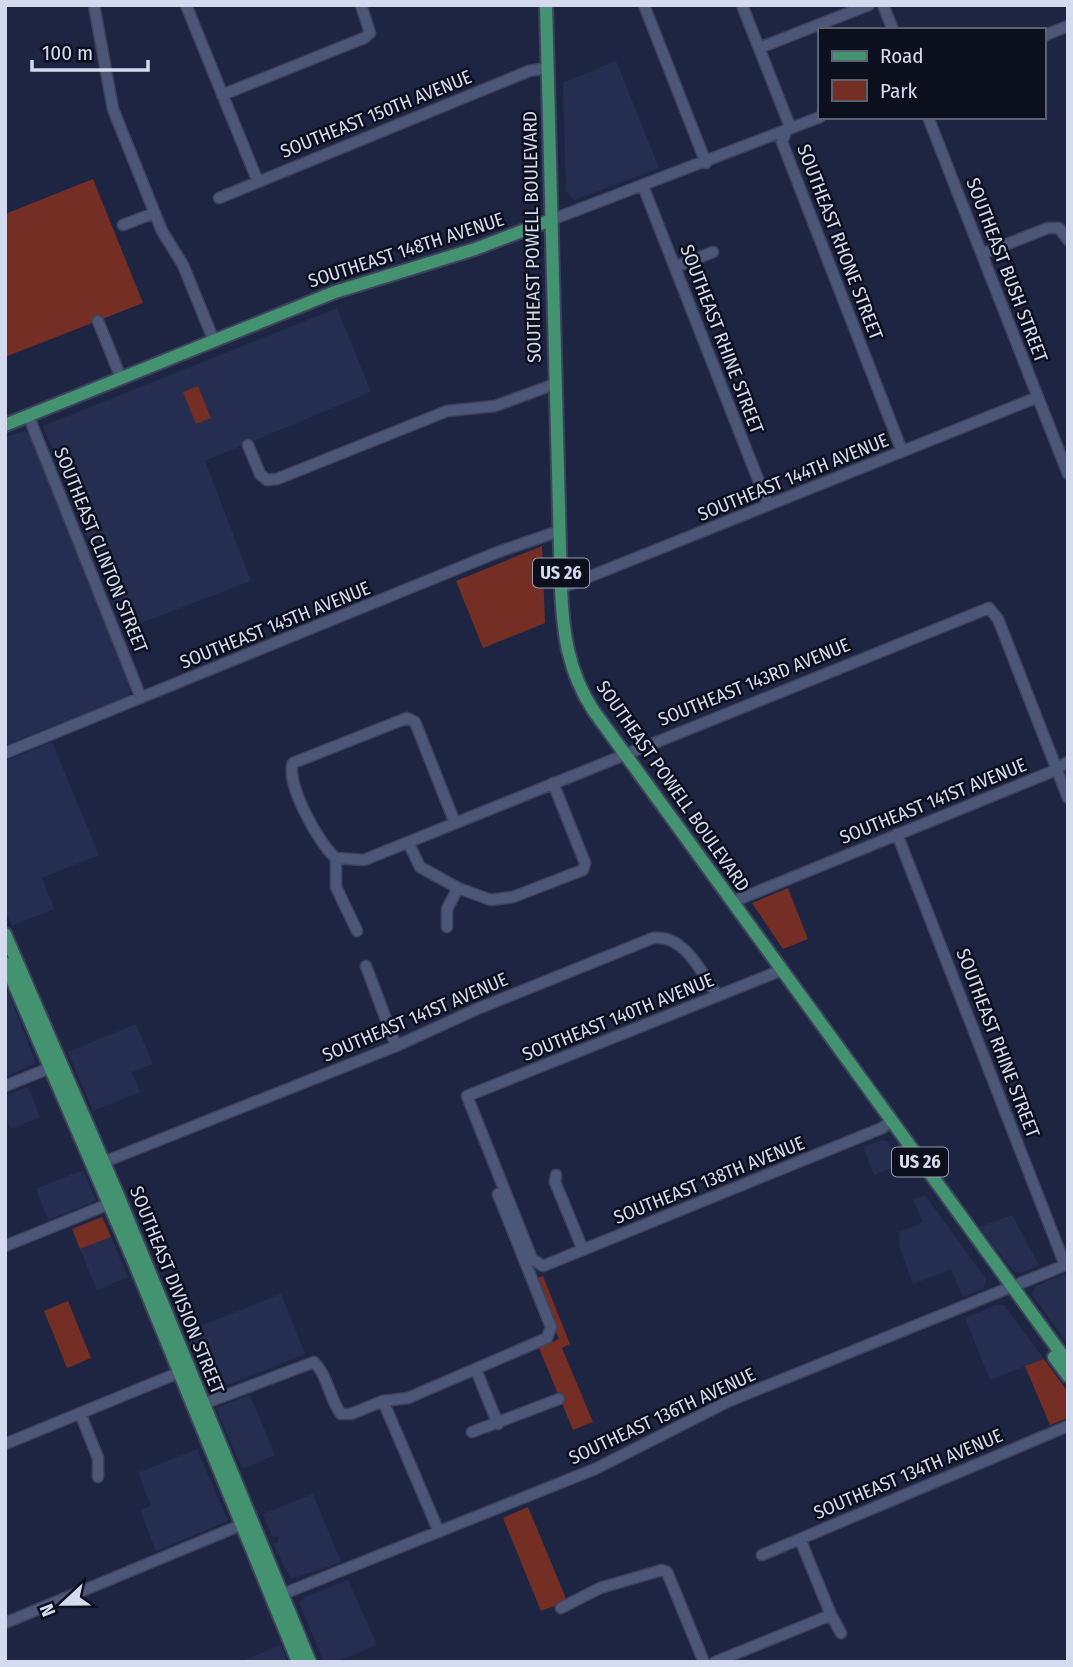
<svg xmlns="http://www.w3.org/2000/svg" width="1073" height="1667" font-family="'Fira Sans Condensed',sans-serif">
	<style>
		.built { fill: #252e51 }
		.green { fill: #742e23 }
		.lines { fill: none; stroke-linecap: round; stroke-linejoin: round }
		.minor-casing { stroke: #3d435c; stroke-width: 13 }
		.major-casing { stroke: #3d435c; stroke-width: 16 }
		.minor { stroke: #4c5677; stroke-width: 10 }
		.major { stroke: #449370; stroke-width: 12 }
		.labels { text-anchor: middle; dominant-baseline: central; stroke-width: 5; stroke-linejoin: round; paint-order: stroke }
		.shield { fill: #0c101d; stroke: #989eb0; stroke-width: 2 }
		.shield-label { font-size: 18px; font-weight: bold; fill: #d4dbef }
		.street-label { font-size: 19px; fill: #d4dbef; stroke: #0c101d }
	</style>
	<rect width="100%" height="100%" fill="#1e2543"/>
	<path class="built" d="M616 61 659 168 574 200 566 191 563 83Z
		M337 308 371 392 205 461 251 581 125 629 43 426Z
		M24 431 29 433 131 691 128 696 5 745V437Z
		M52 742 99 855 42 878 54 909 12 926 5 910V761Z
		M5 985 36 1063 5 1077Z
		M136 1024 153 1064 132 1072 140 1092 93 1111 68 1052Z
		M28 1087 40 1117 11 1129 5 1115V1096Z
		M882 1140 887 1141 903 1164 874 1175 863 1147Z
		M83 1170 96 1201 48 1220 36 1189Z
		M925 1195 986 1279 983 1289 963 1297 951 1269 913 1284 899 1245 900 1232 923 1222 913 1200Z
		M1012 1215 1039 1265 1021 1273 1013 1271 980 1227Z
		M111 1237 128 1277 97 1290 80 1249Z
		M1068 1273V1345L1032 1294 1035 1286Z
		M281 1294 305 1354 210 1392 185 1332Z
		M996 1305H1004L1044 1359 990 1380 965 1318Z
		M250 1395 275 1455 242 1469 216 1408Z
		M197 1449 228 1521 156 1551 140 1510 151 1506 138 1473Z
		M313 1494 341 1562 291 1579 273 1544 279 1541 277 1536 272 1537 263 1514Z
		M348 1580 377 1645 336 1662H324L299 1603 302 1598Z
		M281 1645 288 1662H240Z"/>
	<path class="green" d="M93 179 143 303 5 357V214Z
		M198 386 211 418 196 424 183 392Z
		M542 546 545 623 483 648 456 581Z
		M788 888 808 939 783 949 752 903Z
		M102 1217 111 1237 80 1249 72 1229Z
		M543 1276 570 1344 562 1348 593 1422 573 1430 539 1348 559 1339 534 1279Z
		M68 1301 91 1358 67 1368 44 1311Z
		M1044 1359 1068 1392V1418L1050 1425 1025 1366Z
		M528 1507 567 1601 541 1611 503 1518Z"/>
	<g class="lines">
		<g class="minor-casing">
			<path id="minor" d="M94 5 113 109 162 231 183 265 214 341
				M186 5 258 182
				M644 5 706 163
				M742 5 789 124 782 142 902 451
				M883 5 893 30
				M1043 36 1068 26
				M759 48 869 5
				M222 95 364 38 370 33 361 5
				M928 117 1068 474
				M643 186 768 505
				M219 198 529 71 547 68
				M551 220 820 117
				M123 225 154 213
				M982 254 1048 228H1059L1068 240
				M675 267 713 252
				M98 321 121 378
				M28 415 141 698
				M248 445 260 474 267 480 277 479 447 411 495 406 555 384
				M561 588 1038 397
				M5 753 498 552 559 531
				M897 834 1065 1265
				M408 842 420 867 458 888 491 900 513 897 583 870 585 863 553 783
				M336 858 364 860 989 608 998 619 1068 798
				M732 902 1051 772 1068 762
				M447 927V909L458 888
				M357 931 336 887V858C319 845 285 782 293 763L407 718 415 722 455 823
				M366 966 396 1046
				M782 970 467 1096 532 1259 543 1266 882 1128 891 1121
				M5 1086 50 1068
				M104 1162 396 1046 477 1009 653 938C685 934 701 973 718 996
				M556 1175 555 1182 583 1250
				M5 1246 109 1204
				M476 1370 498 1424
				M383 1401 439 1532
				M203 1404 314 1362C328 1376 329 1398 341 1414H351L383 1401 408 1398 547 1338 551 1327 498 1194
				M80 1413 98 1458V1477
				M472 1432 559 1399
				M5 1444 183 1371
				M800 1539 831 1615 841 1633
				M762 1555 1068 1426
				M278 1596 595 1469 729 1401 1068 1264
				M561 1608 600 1588 662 1570 667 1572 704 1662
				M5 1623 241 1525
				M715 1662 831 1615"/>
		</g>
		<g class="major-casing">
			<path id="major" d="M546 5 561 588C563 634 568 671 593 710L1068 1363
				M5 425 335 292 475 249 551 220
				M5 934 117 1193 310 1662
				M5 963 132 1257 298 1662
				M1054 1357 1068 1376"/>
		</g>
		<use href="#minor" class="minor"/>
		<use href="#major" class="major"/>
	</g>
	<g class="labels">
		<g class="shield">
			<rect x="533" y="558.5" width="56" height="29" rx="5"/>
			<rect x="892" y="1147.5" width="56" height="29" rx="5"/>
		</g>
		<g class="shield-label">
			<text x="561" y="573">US 26</text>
			<text x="920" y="1162">US 26</text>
		</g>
		<g class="street-label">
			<text transform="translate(376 114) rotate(-22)">SOUTHEAST 150TH AVENUE</text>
			<text transform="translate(532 237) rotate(-91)">SOUTHEAST POWELL BOULEVARD</text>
			<text transform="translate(840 242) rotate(69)">SOUTHEAST RHONE STREET</text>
			<text transform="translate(406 250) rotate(-18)">SOUTHEAST 148TH AVENUE</text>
			<text transform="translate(1007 270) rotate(69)">SOUTHEAST BUSH STREET</text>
			<text transform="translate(722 339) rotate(69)">SOUTHEAST RHINE STREET</text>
			<text transform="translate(793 477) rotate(-22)">SOUTHEAST 144TH AVENUE</text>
			<text transform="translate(101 550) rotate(68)">SOUTHEAST CLINTON STREET</text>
			<text transform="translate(275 625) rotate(-22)">SOUTHEAST 145TH AVENUE</text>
			<text transform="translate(754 682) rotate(-22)">SOUTHEAST 143RD AVENUE</text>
			<text transform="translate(673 786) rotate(55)">SOUTHEAST POWELL BOULEVARD</text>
			<text transform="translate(933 801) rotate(-22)">SOUTHEAST 141ST AVENUE</text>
			<text transform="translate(415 1017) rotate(-23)">SOUTHEAST 141ST AVENUE</text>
			<text transform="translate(618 1017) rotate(-22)">SOUTHEAST 140TH AVENUE</text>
			<text transform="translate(998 1043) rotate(69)">SOUTHEAST RHINE STREET</text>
			<text transform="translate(709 1180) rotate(-22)">SOUTHEAST 138TH AVENUE</text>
			<text transform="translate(177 1290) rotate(68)">SOUTHEAST DIVISION STREET</text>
			<text transform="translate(662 1416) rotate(-25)">SOUTHEAST 136TH AVENUE</text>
			<text transform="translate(908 1474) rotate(-23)">SOUTHEAST 134TH AVENUE</text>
		</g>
	</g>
	<rect width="1073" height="1667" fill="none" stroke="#d4dbef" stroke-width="14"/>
	<rect x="818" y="28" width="228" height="91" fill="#0c101d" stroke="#5c6171" stroke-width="2"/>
	<rect x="832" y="51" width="35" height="10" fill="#449370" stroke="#5c6171" stroke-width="2"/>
	<text x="880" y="63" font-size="21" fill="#d4dbef">Road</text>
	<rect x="832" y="80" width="35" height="21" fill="#742e23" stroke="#5c6171" stroke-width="2"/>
	<text x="880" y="98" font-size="21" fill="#d4dbef">Park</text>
	<g transform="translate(63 1604) rotate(248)" stroke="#0c101d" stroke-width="5" paint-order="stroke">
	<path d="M0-5L12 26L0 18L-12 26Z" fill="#d4dbef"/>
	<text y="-10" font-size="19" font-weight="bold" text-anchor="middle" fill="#d4dbef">N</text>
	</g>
	<path d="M32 60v10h116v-10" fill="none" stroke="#d4dbef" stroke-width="3.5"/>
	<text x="42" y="60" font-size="21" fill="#d4dbef" stroke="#0c101d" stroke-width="5" paint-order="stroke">100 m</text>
</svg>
